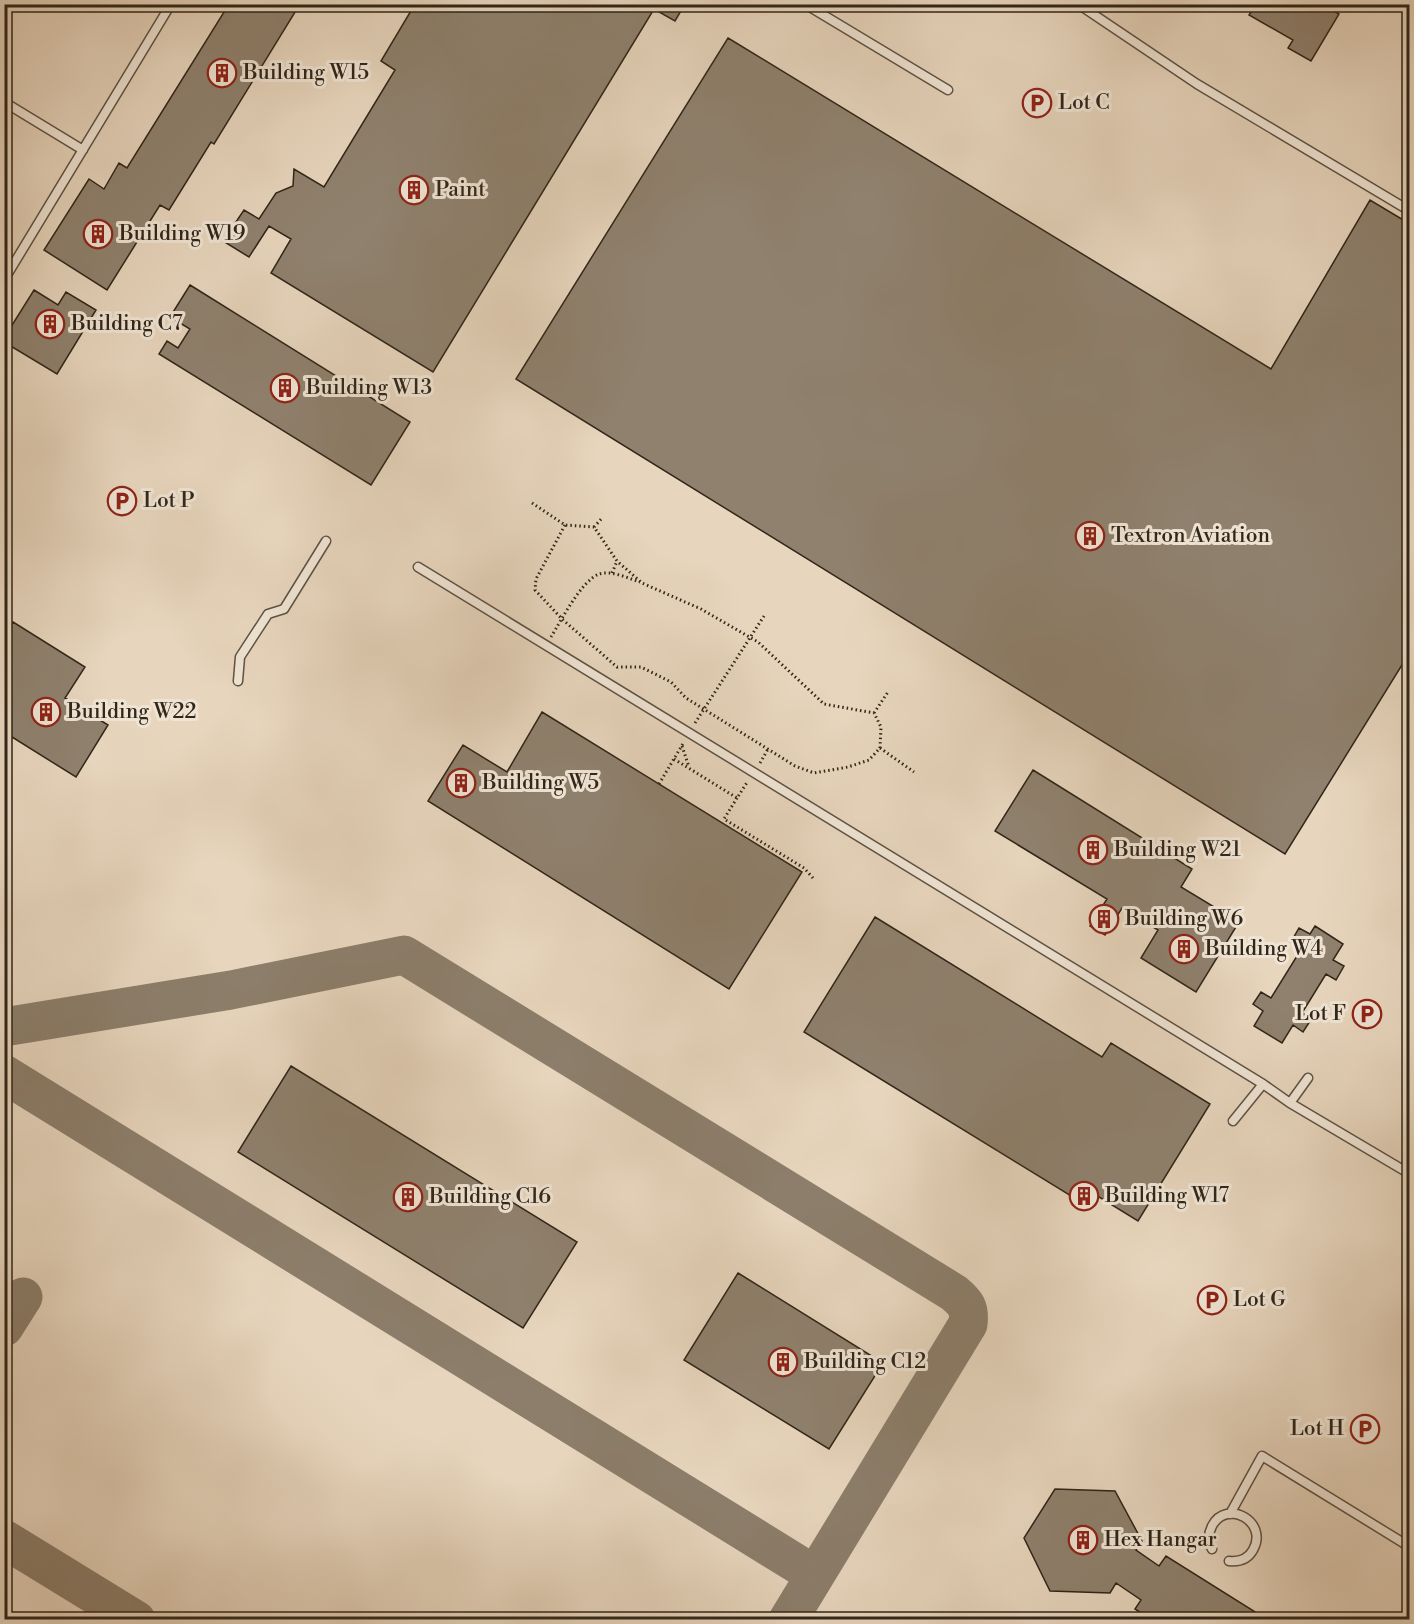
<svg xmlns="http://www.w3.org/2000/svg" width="1414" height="1624" font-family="'Libre Bodoni',serif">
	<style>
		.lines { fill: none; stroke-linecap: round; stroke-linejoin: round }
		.taxiway { stroke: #8c7e6b; stroke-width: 39 }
		.building { fill: #8f816e; stroke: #302619; stroke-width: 1.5 }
		.service-casing { stroke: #5e5242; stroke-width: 11 }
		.path { stroke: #302619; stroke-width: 3; stroke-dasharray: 1.5 3; stroke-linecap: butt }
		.service { stroke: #efe4d4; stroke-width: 8 }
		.labels { text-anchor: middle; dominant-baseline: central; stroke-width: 6; stroke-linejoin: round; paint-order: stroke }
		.poi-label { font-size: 21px; fill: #302619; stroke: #efe4d4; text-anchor: start }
	</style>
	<rect width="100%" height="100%" fill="#e7d5bd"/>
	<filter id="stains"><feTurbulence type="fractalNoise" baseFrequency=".00333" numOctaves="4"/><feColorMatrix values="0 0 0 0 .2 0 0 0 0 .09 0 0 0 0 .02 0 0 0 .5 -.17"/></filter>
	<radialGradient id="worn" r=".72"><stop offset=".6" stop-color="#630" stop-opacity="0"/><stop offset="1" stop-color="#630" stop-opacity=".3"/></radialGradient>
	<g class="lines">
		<path class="taxiway" d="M4 1027 231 990 404 955 954 1293C966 1303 970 1308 968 1324L788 1620
			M4 1074 815 1575
			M4 1327 23 1297
			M4 1539 136 1620"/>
	</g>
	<path class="building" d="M229 4H300L214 144 211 142 169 210 160 205 107 290 44 250 89 179 104 189 119 163 127 168Z
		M415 4H685L675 21 654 9 433 372 271 273 291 239 269 226 249 257 223 241 244 210 259 219 276 193 293 186 294 169 324 187 395 70 381 61Z
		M1256 4H1322L1339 14 1311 61 1288 48 1293 40 1249 15Z
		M728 38 1271 369 1370 200 1410 224V652L1285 854 516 379Z
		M190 285 410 422 371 485 159 354 167 341 178 348 190 329 170 317Z
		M34 290 58 305 66 292 96 310 57 374 4 342V338Z
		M13 622 85 667 65 698 108 725 76 777 4 732V636Z
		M542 712 802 872 729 989 428 801 463 745 507 772Z
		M1033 770 1192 869 1181 887 1239 922 1196 992 1141 958 1158 930 1122 908 1105 935 1090 926 1107 899 995 831Z
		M875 917 1102 1057 1111 1043 1210 1104 1138 1221 1096 1195 1089 1207 804 1032Z
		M1315 926 1343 944 1333 960 1344 966 1336 980 1326 974 1302 1013 1312 1018 1303 1032 1293 1025 1282 1043 1254 1026 1263 1011 1253 1004 1261 992 1271 998 1302 948 1291 942 1299 928 1310 934Z
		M291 1066 577 1242 523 1328 238 1152Z
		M738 1273 883 1363 829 1449 684 1360Z
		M1055 1489 1115 1491 1142 1541 1136 1550 1159 1566 1166 1556 1268 1620H1152L1135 1609 1141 1600 1116 1583 1110 1593 1050 1591 1024 1538Z"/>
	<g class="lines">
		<g class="service-casing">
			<path id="service" d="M805 4 948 90
				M1078 4 1197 84 1410 211
				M4 102 83 150
				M4 280 171 4
				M418 567 1263 1084 1290 1103 1410 1174
				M238 681 240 657 268 614 284 609 326 541
				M1290 1103 1308 1078
				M1233 1121 1263 1084
				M1230 1514 1262 1456 1410 1547
				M1212 1549C1208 1542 1208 1534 1212 1526 1227 1498 1269 1522 1253 1550 1248 1559 1239 1562 1229 1561"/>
		</g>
		<path class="path" d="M532 503 565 525 594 527 617 561 642 583 701 609 758 642 824 704 874 713 881 727 880 748 869 760 848 767 814 773 795 766 686 698 671 682 641 667H617L562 619 535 590 536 579 565 525
			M594 527 603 517
			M612 573 617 561
			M551 637C561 621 581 581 599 574 612 570 627 578 640 582
			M874 713 888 692
			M695 723 764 616
			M682 746 689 767
			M880 748 914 772
			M674 759 737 798 748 781
			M760 763 768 749
			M659 784 684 742
			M737 798 724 819 804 868 813 878"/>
		<use href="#service" class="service"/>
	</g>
	<defs>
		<g id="building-ring" transform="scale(1.5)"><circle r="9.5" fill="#efe4d4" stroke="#8f2418" stroke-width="1.5"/><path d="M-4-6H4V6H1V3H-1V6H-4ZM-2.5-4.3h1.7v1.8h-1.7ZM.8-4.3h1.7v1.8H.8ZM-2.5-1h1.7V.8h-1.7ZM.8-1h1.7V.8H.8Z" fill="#8f2418"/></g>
		<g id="parking-ring" transform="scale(1.5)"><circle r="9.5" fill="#efe4d4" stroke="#8f2418" stroke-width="1.5"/><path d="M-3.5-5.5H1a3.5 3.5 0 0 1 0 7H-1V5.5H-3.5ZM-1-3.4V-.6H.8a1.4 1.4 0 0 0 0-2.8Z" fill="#8f2418"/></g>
	</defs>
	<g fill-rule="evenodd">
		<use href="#building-ring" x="222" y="73"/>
		<use href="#parking-ring" x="1037" y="103"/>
		<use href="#building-ring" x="414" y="190"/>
		<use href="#building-ring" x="98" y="234"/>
		<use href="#building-ring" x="50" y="324"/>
		<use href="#building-ring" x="285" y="388"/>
		<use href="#parking-ring" x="122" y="501"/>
		<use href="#building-ring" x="1090" y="536"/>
		<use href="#building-ring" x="46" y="712"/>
		<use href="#building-ring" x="461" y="783"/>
		<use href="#building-ring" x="1093" y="850"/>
		<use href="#building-ring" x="1104" y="919"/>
		<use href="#building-ring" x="1184" y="949"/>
		<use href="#parking-ring" x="1367" y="1014"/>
		<use href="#building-ring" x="1084" y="1196"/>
		<use href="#building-ring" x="408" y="1197"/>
		<use href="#parking-ring" x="1212" y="1300"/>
		<use href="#building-ring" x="783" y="1362"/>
		<use href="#parking-ring" x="1365" y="1429"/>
		<use href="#building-ring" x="1083" y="1540"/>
	</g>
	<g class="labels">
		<g class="poi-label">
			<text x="243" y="73">Building W15</text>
			<text x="1058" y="103">Lot C</text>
			<text x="435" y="190">Paint</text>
			<text x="119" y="234">Building W19</text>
			<text x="71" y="324">Building C7</text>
			<text x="306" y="388">Building W13</text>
			<text x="143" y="501">Lot P</text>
			<text x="1111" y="536">Textron Aviation</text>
			<text x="67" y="712">Building W22</text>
			<text x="482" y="783">Building W5</text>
			<text x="1114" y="850">Building W21</text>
			<text x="1125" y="919">Building W6</text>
			<text x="1205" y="949">Building W4</text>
			<text x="1346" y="1014" text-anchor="end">Lot F</text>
			<text x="1105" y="1196">Building W17</text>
			<text x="429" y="1197">Building C16</text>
			<text x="1233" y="1300">Lot G</text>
			<text x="804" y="1362">Building C12</text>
			<text x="1344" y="1429" text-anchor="end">Lot H</text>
			<text x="1104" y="1540">Hex Hangar</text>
		</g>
	</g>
	<rect width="1414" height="1624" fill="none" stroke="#e7d5bd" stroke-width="24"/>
	<rect x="6" y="6" width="1402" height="1612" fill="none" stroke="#302619" stroke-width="3"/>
	<rect x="12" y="12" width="1390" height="1600" fill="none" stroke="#302619" stroke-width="1.5"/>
	<rect width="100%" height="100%" filter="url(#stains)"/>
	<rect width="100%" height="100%" fill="url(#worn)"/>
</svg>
